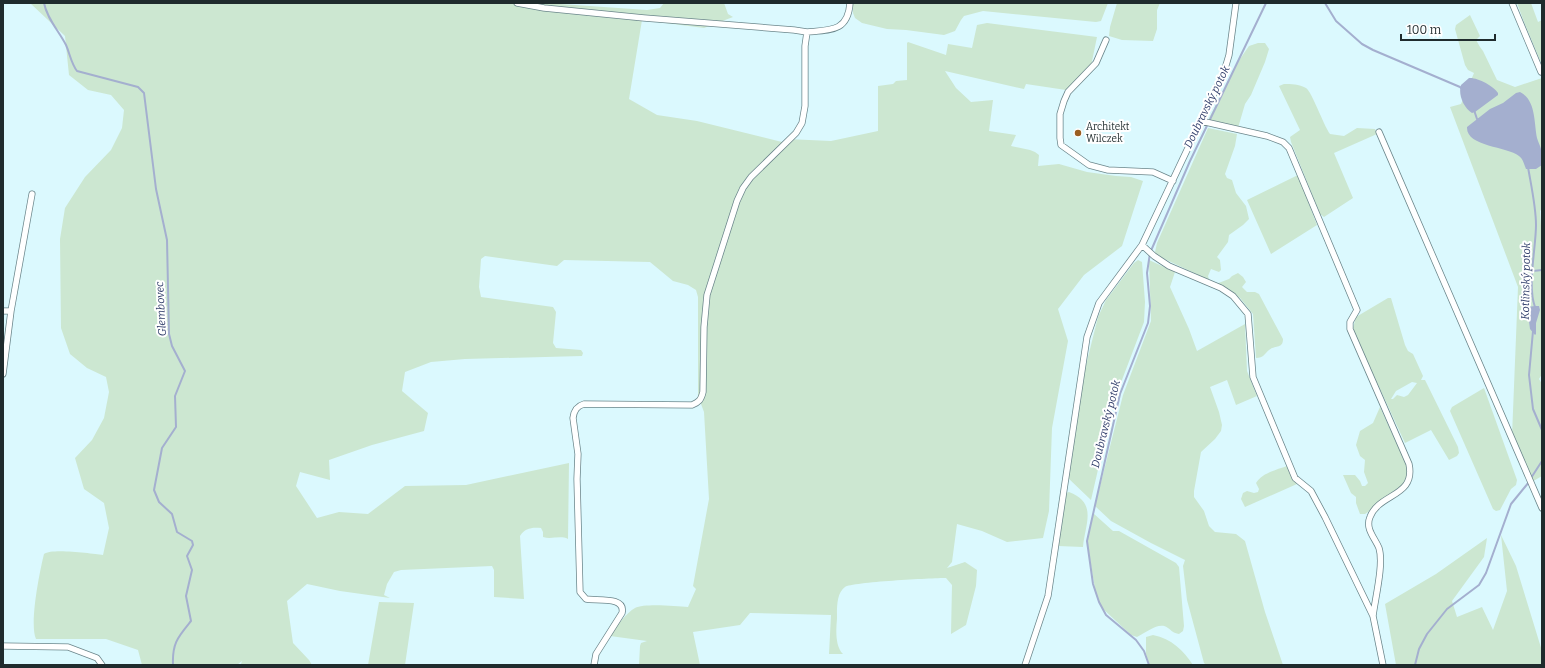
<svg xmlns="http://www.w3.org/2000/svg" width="1545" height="668" font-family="Bitter,serif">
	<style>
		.green { fill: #cce7d1; fill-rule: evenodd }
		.water { fill: #a4afcf }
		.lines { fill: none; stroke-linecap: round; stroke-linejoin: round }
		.stream { stroke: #a4afcf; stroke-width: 2 }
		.minor-casing { stroke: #6b868b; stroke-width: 7 }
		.minor { stroke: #fff; stroke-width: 5.5 }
		.poi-dot { fill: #9a5e21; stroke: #fff; stroke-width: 1.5 }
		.labels { text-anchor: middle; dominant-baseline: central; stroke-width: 4; stroke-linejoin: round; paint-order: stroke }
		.poi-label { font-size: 10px; fill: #1f2b2d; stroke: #fff; text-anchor: start }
		.water-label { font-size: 11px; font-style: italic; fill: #34416d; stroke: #fff }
	</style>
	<rect width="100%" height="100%" fill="#dbf9fe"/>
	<path class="green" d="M30 3H546L647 10 660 8 664 3H724L728 14 733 17 704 28 642 20 629 99 657 115 697 121 782 142 787 139 831 141 878 131V86L893 84 896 81 907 80V43L908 42 946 55 948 44 972 48 977 25 987 23 1097 37 1091 66 1069 89 1066 90 1026 84 1024 89 945 71 956 88 971 102 993 100 989 131 1016 135 1011 146 1030 150 1035 152 1039 155 1038 166 1059 164 1087 172 1116 176 1131 177 1143 181 1122 246 1084 275 1058 309 1068 341 1052 428 1049 511 1043 538 1007 542 982 531 957 524 952 562 947 568 965 562 977 570 976 586 966 625 951 634 952 585 946 578C932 578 852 582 845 587 836 593 837 610 837 619 836 630 835 646 843 654H829L831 615 750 613 740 625 693 632 700 665H639L640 646 641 643 647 641 610 636C615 628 627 612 635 608 644 603 676 606 688 607L696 589 693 586 709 499 704 412 698 396V297L696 290 688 285 673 281 650 262 564 260 557 266 485 256 481 259 479 287 481 297 553 307 556 312 553 343 556 348 581 350 583 353 582 356 465 359 431 362 405 372 402 391 428 413 424 431 372 445 329 460 330 480 300 472 296 486 317 518 339 512 368 514 405 486 466 485 569 463 568 539C560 535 551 540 543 537V532L541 528C532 527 525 528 520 536L524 599 494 597V570L492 566 401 570 394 572 387 584 384 595 390 598 340 591 307 584 287 601 293 643 309 660 312 665H242L241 664 242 661 237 665H142L138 650 106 639H36C29 624 40 570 44 554 53 548 92 554 103 555L109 528 104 503 84 489 75 458 92 440 104 418 109 392 106 377 87 368 70 354 61 328 60 239 65 208 85 177 111 150 122 128 124 110 111 95 88 90 69 75 65 36Z
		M853 3H1108L1101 21 1096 22 983 11 964 16 961 20 955 31 944 35 906 30 887 29 862 23 855 18 853 13Z
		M1117 3H1160L1157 10V29L1153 41 1122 40 1109 36 1110 27Z
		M1517 3H1531L1538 22 1542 20V65L1524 22Z
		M1470 15 1480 36 1476 40 1480 47 1483 51 1497 80 1515 87 1542 78V208L1540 211 1542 241V374L1539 379 1542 384V476L1530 483 1512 436 1518 287 1450 107 1461 104 1474 73 1468 70 1465 65 1455 29 1456 25Z
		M1258 43H1265L1269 49 1265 62 1251 95 1245 104 1238 128 1210 122 1209 118 1240 59 1249 46Z
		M1284 84C1291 84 1299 84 1306 88 1312 92 1323 124 1330 134L1344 136 1357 128 1375 129 1377 134 1334 153 1353 198 1324 217 1320 214 1291 142 1290 137 1300 130 1279 86Z
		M1208 128 1237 134 1235 146 1225 174 1227 178 1232 180 1236 193 1246 206 1249 219 1243 225 1229 235 1228 242 1217 257 1220 260 1221 270 1219 272 1211 269 1208 276 1209 279V280L1156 255 1155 252 1157 243Z
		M1298 175 1317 225 1271 254 1247 200Z
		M1138 260 1142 262 1145 302 1144 322 1117 393C1114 396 1109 399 1108 402 1105 407 1110 416 1109 422L1091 500 1067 477 1081 385 1098 317 1106 300 1134 263Z
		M1149 260 1175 272 1170 287 1189 329 1197 351 1245 324 1247 371 1257 396 1236 405 1227 380 1210 387 1219 412 1222 425 1221 431 1215 439 1201 452 1194 491V497L1204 511 1209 526 1215 532 1236 534 1245 541 1265 612 1283 665H1206L1204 663 1187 600 1183 566 1185 560 1151 543 1111 521 1095 506 1123 395 1151 321Z
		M1238 273 1243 277 1246 282 1242 287 1247 292H1255L1259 294 1283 339C1283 349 1275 345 1269 350 1264 354 1264 358 1256 358L1253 314 1240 298 1226 288 1216 284 1229 279 1232 276Z
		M1388 298H1391L1405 345 1408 351 1413 354 1423 376 1421 380H1425L1427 384 1458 447 1459 453 1457 456 1449 460 1431 430 1405 443 1355 335 1353 328 1356 317ZM1412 382 1417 383 1408 395 1404 397 1397 395 1393 399H1391L1396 391Z
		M1484 388 1517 480 1516 485 1511 489 1500 510 1496 511 1493 509 1450 411 1452 407Z
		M1380 407 1406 464 1408 472 1405 483 1375 505 1368 512 1365 514H1360L1356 503V497L1351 493 1343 475H1355L1360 481 1362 486H1365L1368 483 1364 472 1365 460 1360 456 1356 445 1360 431 1373 423Z
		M1287 466 1297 484 1245 507 1241 499 1243 493 1247 491 1254 493 1258 492 1259 489 1256 483C1262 473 1276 470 1287 466Z
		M1069 492C1098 503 1085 524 1083 547L1058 546 1066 493Z
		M1093 513 1113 531H1119L1176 563 1179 567 1184 626 1183 631 1179 634C1173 633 1172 631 1168 628 1159 621 1146 633 1137 637L1131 635 1101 607 1095 589 1087 541Z
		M1501 535 1516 566 1542 651V665H1396L1385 604 1436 574 1487 538 1484 557 1452 601 1457 617 1482 607 1493 630 1507 591Z
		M379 602 414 603 405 665H368Z
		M1153 635C1172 639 1183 650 1193 665H1149L1146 654V637Z"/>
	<path class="water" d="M1469 78C1477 77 1494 86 1498 93V95L1475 112 1472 113C1463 107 1458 94 1461 85Z
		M1520 92C1536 100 1534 123 1537 138 1538 142 1540 145 1541 149 1543 154 1542 160 1542 165L1536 169H1526C1524 164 1523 159 1519 156 1507 146 1466 147 1467 127L1490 109 1503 103 1516 93Z
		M1535 306H1539L1540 310 1536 323V334L1535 335 1530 329 1527 307Z"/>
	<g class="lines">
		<path class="stream" d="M44 3C47 19 59 31 66 45 70 54 71 63 77 71L138 87 144 93 156 189 167 240 169 334 172 346 185 371 175 396 176 427 162 448 154 490 159 502 172 514 177 532 192 541 193 545 187 556 192 570 186 596 191 621C178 637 172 643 173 665
			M1325 3 1336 21 1362 44 1373 50 1460 87 1462 89
			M1474 110 1477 119 1479 120
			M1528 167C1531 185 1536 207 1536 225 1536 248 1527 286 1535 307
			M1533 271 1542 270
			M1533 331 1529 375 1533 409 1542 430
			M1531 478 1542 461
			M1149 665 1144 651 1136 640 1106 615 1099 602 1093 584 1087 541 1120 394 1148 323 1150 306 1147 273 1150 253 1190 161 1266 3
			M1415 665 1419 649 1427 634 1447 609 1479 585 1486 573 1511 504 1529 482"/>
		<g class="minor-casing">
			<path id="minor" d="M517 3 544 8 644 18 794 30 807 32
				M1512 3 1541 72
				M1106 40 1096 63 1068 92 1064 101 1060 114V138L1061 145 1089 165 1108 170 1153 172 1173 181
				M1201 121 1267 136 1283 142 1289 148 1357 310 1350 322V329L1409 464C1416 497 1379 493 1370 517 1365 529 1375 538 1379 548 1384 564 1375 599 1373 616
				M1379 132 1542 508
				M1142 245 1154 256 1169 266 1221 288 1233 296 1248 314 1253 377 1295 478 1311 491 1325 517 1373 616 1383 665
				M3 311H11
				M3 374 11 311 32 194
				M3 646 68 647 97 658 102 665
				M594 665 596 654 622 613C626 596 597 601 586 599L580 592 577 479 578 454 573 418C574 410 577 406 584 404L692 405C699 402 701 400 703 392L704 327 707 295 737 201 743 188 751 177 796 133 802 123 805 106V46L807 32C830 30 848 32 850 3
				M1025 665 1048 596 1087 337 1099 303 1142 245 1224 72 1229 55 1236 3"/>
		</g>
		<use href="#minor" class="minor"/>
	</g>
	<circle class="poi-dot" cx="1078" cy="133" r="4"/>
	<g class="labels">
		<g class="poi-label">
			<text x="1086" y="127">Architekt<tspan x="1086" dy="12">Wilczek</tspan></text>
		</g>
		<g class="water-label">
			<text transform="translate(1207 107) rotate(-64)">Doubravský potok</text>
			<text transform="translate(1526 281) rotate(-89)">Kotlinský potok</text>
			<text transform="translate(161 309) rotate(-93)">Glembovec</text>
			<text transform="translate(1106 424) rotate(-76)">Doubravský potok</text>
		</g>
	</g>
	<rect width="1545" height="668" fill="none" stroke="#1f2b2d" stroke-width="8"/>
	<path d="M1401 34v6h94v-6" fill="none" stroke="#1f2b2d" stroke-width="2"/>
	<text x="1407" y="34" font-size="12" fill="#1f2b2d" stroke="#ffffff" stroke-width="3" paint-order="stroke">100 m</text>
</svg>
